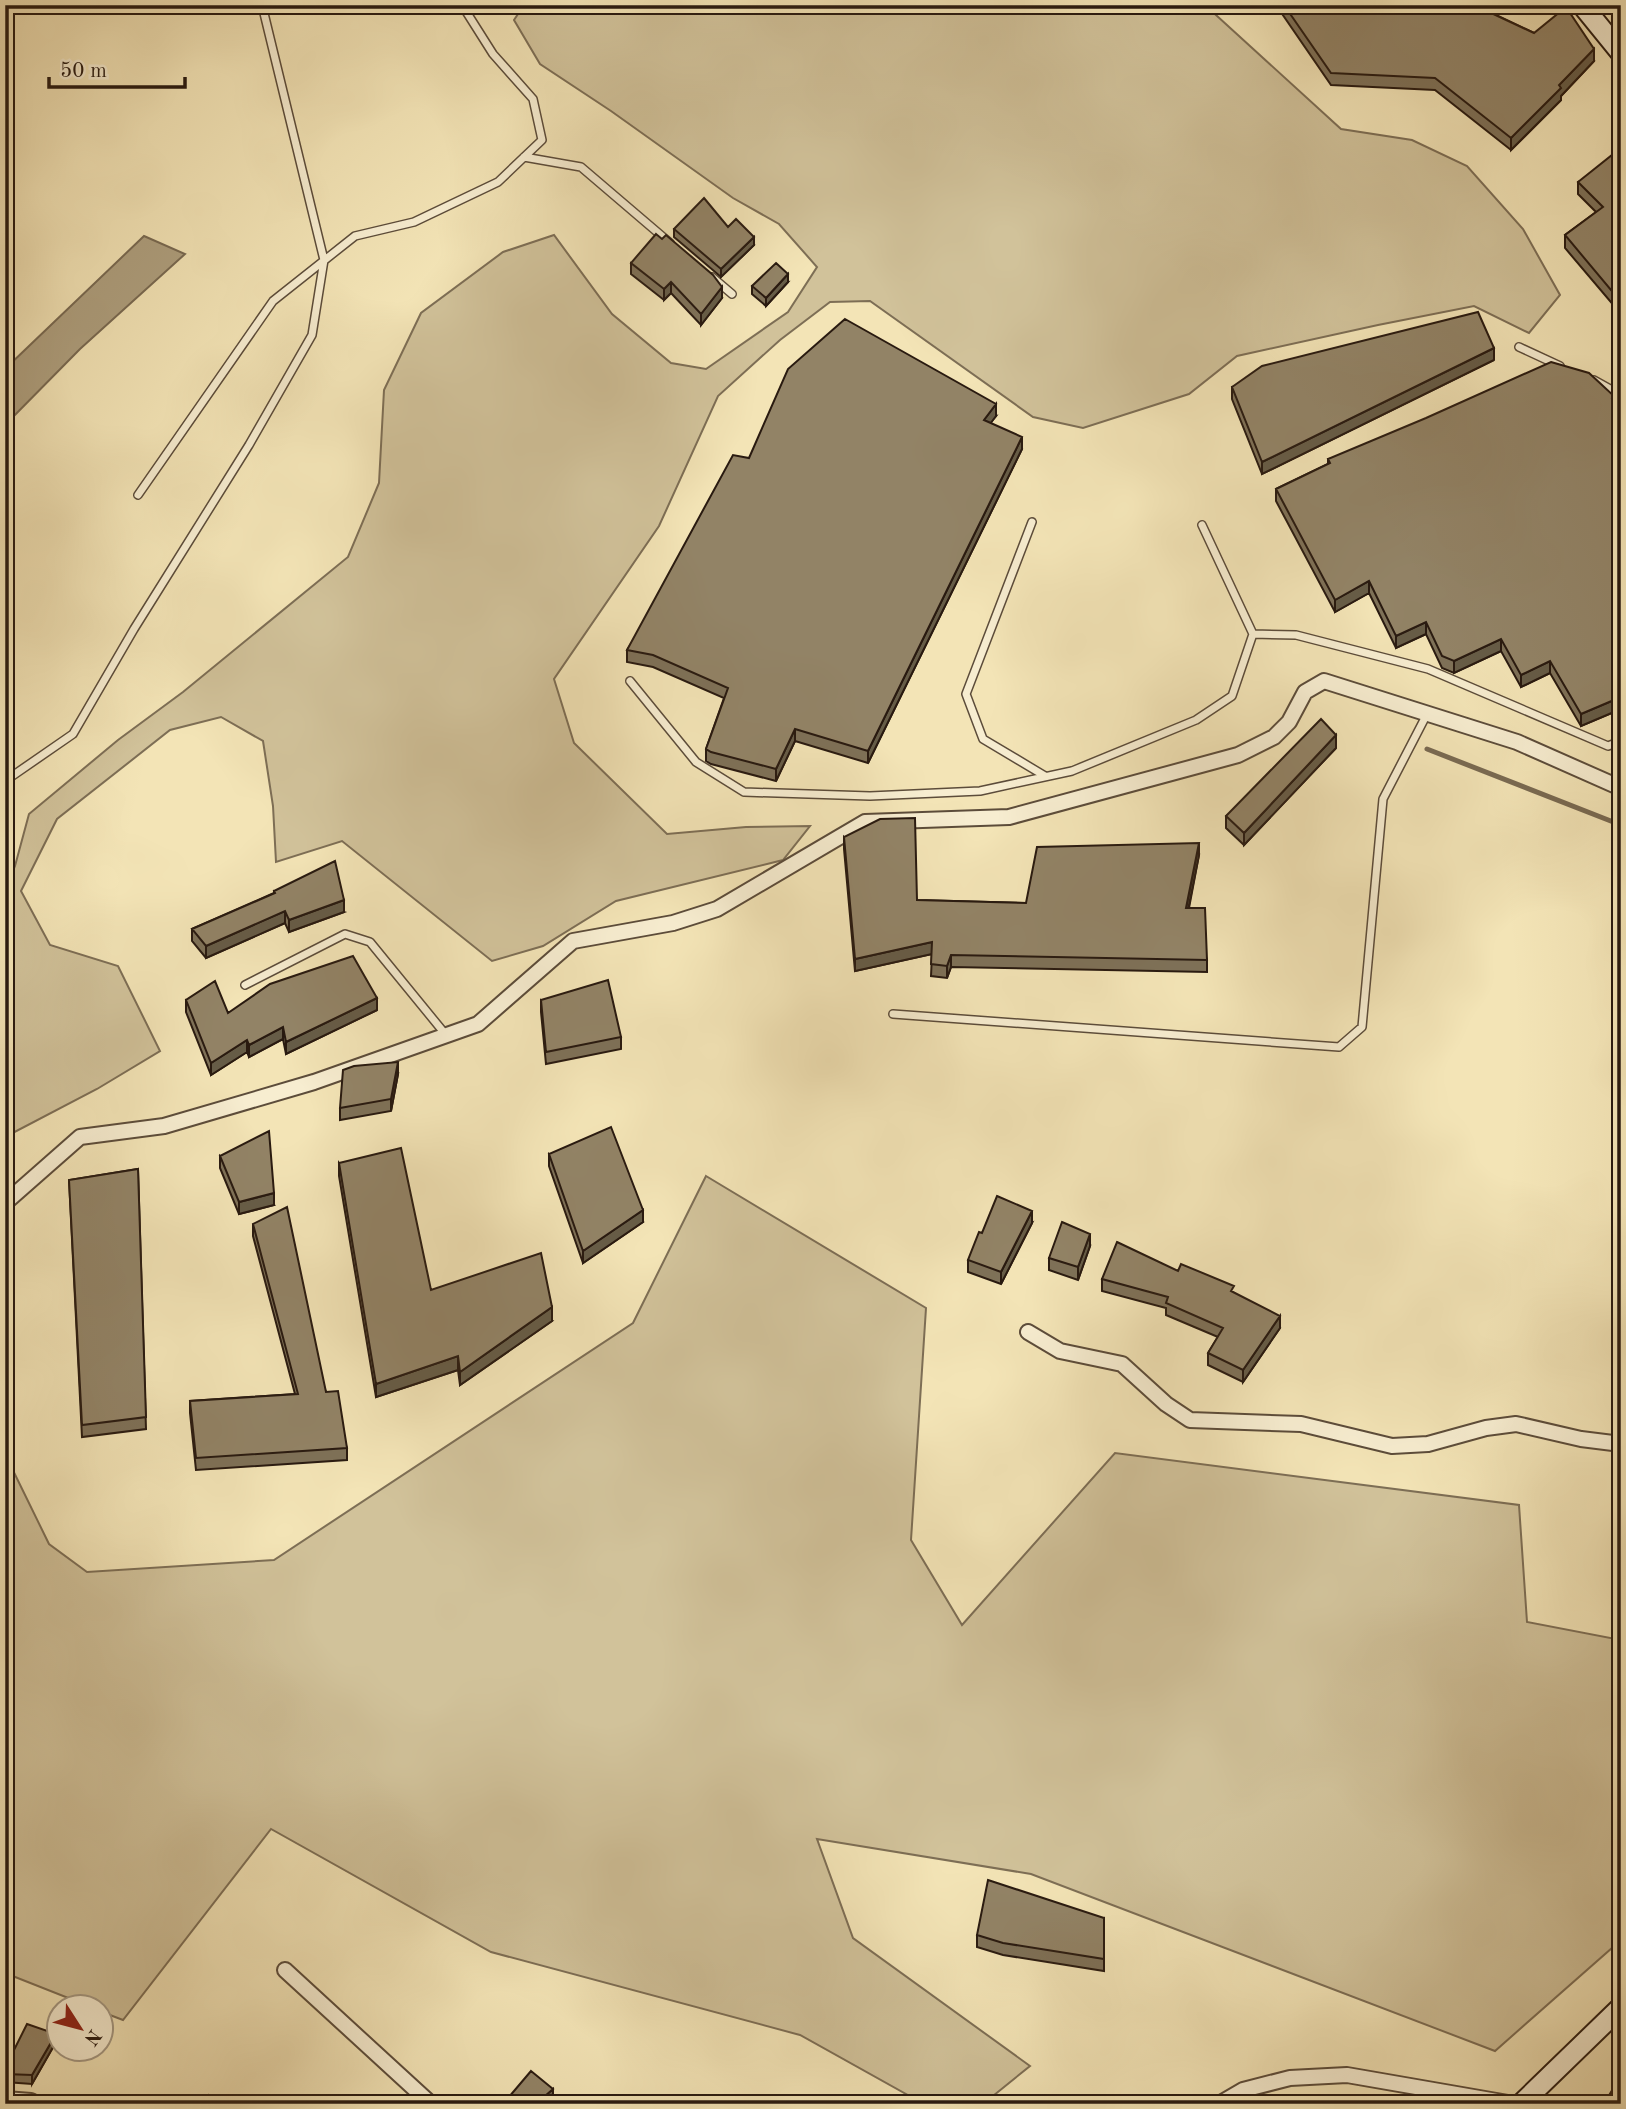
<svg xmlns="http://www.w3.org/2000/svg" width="1626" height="2109" font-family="'Old Standard TT',serif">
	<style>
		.green { fill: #d1c29a; stroke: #7d6e55; stroke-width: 2 }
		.water { fill: #ae9f7e; stroke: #796a52; stroke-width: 2 }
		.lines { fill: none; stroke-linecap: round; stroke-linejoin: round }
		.stream { stroke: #796a52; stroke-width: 5 }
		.lane-casing { stroke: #5c4c3a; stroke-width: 10 }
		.street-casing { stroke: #5c4c3a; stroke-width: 18 }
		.secondary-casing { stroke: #291a10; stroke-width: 23 }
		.lane { stroke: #f7edd0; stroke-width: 7 }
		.street { stroke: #f7edd0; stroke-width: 14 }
		.secondary { stroke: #f7edd0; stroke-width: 19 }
		.wall { fill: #7e7158; stroke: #291a10; stroke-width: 2 }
		.shaded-wall { fill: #665c47; stroke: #291a10; stroke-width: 2 }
		.building { fill: #928366; stroke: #291a10; stroke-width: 2 }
	</style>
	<rect width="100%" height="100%" fill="#f3e4b6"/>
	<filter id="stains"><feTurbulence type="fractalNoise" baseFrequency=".00286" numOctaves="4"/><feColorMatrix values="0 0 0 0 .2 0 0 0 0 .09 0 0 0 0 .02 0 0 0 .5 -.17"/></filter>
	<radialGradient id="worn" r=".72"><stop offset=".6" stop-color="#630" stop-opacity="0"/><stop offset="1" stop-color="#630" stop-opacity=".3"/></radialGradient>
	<path class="green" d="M524 5H1205L1341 129 1412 140 1467 166 1523 229 1560 295 1529 333 1474 306 1378 325 1237 356 1189 394 1083 428 1033 417 870 301 830 302 780 340 718 396 659 526 554 679 574 743 667 834 746 827 810 826 783 860 616 901 543 946 492 961 342 841 276 862 273 806 263 741 221 717 170 730 57 819 21 891 50 945 118 966 160 1051 97 1089 5 1137V890L15 866 29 814 118 740 183 692 348 557 379 483 384 390 421 313 503 252 554 235 612 314 671 363 706 369 788 312 817 267 779 224 733 198 611 111 540 64 514 20Z
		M706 1176 926 1308 911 1540 962 1625 1115 1453 1519 1505 1527 1622 1621 1640V1940L1495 2051 1031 1874 817 1839 853 1938 1030 2066 983 2104H924L800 2035 491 1952 271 1829 123 2020 102 2012V2008L91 2007 5 1973V1454L49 1544 87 1572 274 1560 633 1323Z"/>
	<path class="water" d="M144 236 185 254 80 349 5 425V369Z"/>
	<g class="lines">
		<path class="stream" d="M1427 749 1621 825"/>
		<g class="lane-casing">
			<path id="lane" d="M524 157 581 167 670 243
				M712 277 732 294
				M1519 347 1560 366
				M1594 380 1621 395
				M138 495 273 301 355 236 414 222 498 182 542 140 533 99 493 54 462 5
				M1032 522 966 694 983 739 1045 776
				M1202 525 1253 634 1296 635 1428 669 1608 746 1621 741
				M630 681 696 762 744 792 870 796 980 791 1072 771 1196 720 1232 696 1253 634
				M5 781 73 734 134 629 249 445 312 335 324 260 262 5
				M245 985 345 934 370 942 446 1035
				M893 1014 1339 1047 1362 1027 1383 799 1427 714"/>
		</g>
		<g class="street-casing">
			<path id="street" d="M5 1203 80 1137 164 1126 314 1082 478 1024 573 941 673 923 717 909 865 822 1009 817 1238 755 1274 737 1289 722 1305 692 1324 681 1517 742 1621 788
				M1028 1332 1060 1351 1122 1364 1166 1404 1190 1420 1301 1424 1392 1446 1428 1444 1486 1428 1516 1424 1581 1439 1621 1444
				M285 1970 431 2104
				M5 2099 31 2101 36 2104
				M1219 2104 1243 2090 1290 2078 1347 2075 1514 2104"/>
		</g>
		<g class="secondary-casing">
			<path id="secondary" d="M1582 5 1621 53
				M1521 2104 1621 2007"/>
		</g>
		<use href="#lane" class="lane"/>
		<use href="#street" class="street"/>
		<use href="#secondary" class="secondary"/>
	</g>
	<path class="wall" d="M1276 5H1498L1496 15 1594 61 1561 96V100L1511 150 1435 90 1331 85Z
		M1621 166V314L1565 248V235L1596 212 1578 194V182Z
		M728 227 754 245 721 277 674 237V229Z
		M631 263 722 298 701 325 671 293 664 300 631 274Z
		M788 282 766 306 752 294V286Z
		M1494 360 1262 474 1232 399V387Z
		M1615 407 1621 419V709L1581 726 1550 673 1521 687 1501 651 1454 673 1442 668 1426 634 1396 648 1369 593 1335 612 1276 501V489L1328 464V459Z
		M996 416 990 423 1022 449 868 763 795 741 776 781 711 764 706 761V749L724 698 653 667 627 662V650L749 458Z
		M1336 748 1244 845 1226 828V816Z
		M844 837 917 900 1026 903 1199 855 1189 908 1207 960V972L951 967 947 978 931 976 932 954 855 971 844 849Z
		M274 891 344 912 289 932 285 923 206 958 192 941V929L274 893Z
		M186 1000 228 1013 377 1010 286 1054 283 1039 249 1057 247 1052 211 1075 186 1012Z
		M541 1000 621 1037V1049L546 1064 541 1012Z
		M398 1074 391 1111 340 1120V1108Z
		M549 1154 643 1222 583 1263 549 1166Z
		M220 1156 274 1205 239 1214 220 1168Z
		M339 1163 431 1290 552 1321 460 1385 458 1370 376 1397 339 1176Z
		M138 1169 146 1429 82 1437 69 1180Z
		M1032 1223 1001 1284 968 1272V1260Z
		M253 1224 326 1392 347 1448V1460L196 1470 190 1413V1401L295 1394 253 1236Z
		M1090 1246 1078 1280 1049 1270V1258Z
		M1178 1271 1234 1293 1280 1328 1243 1382 1208 1365V1353L1218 1337 1166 1315V1308L1102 1291V1279Z
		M1104 1918V1971L1003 1955 977 1947V1935Z
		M56 2042 32 2084 5 2082V2068Z"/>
	<path class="shaded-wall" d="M1495 5H1498L1493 26V14Z
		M1594 49V61L1561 96V100L1511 150V138L1559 85Z
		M754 237V245L721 277V269Z
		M788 274V282L766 306V298Z
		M671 282V293L664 300V289Z
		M722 287V298L701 325V314Z
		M1494 348V360L1262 474V462Z
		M996 404V416L984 432V420Z
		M1022 437V449L868 763V751Z
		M1369 581V593L1335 612V600Z
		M1426 622V634L1396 648V636Z
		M1501 639V651L1454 673V661Z
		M1550 661V673L1521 687V675Z
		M1621 697V709L1581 726V714Z
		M795 729V741L776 781V769Z
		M1336 735V748L1244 845V833Z
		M1199 843V855L1186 920V908Z
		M344 900V912L289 932V920Z
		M285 911V923L206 958V946Z
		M932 942V954L855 971V959Z
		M951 955V967L947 978V966Z
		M377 998V1010L286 1054V1042Z
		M283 1027V1039L249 1057V1045Z
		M247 1040V1052L211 1075V1063Z
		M398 1062V1074L391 1111V1099Z
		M274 1193V1205L239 1214V1202Z
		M643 1210V1222L583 1263V1251Z
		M1032 1211V1223L1001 1284V1272Z
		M1090 1234V1246L1078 1280V1267Z
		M552 1307V1321L460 1385V1372Z
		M1280 1316V1328L1243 1382V1370Z
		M458 1356V1370L376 1397V1384Z
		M56 2034V2042L32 2084V2075Z
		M553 2089V2097L545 2104H536Z"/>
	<path class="building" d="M1284 5H1495L1493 14 1534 33 1566 7 1594 49 1559 85 1561 88 1511 138 1435 78 1331 73Z
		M1612 155 1621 166V302L1565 235 1603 207 1578 182Z
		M704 198 728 227 736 219 754 237 721 269 674 229Z
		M656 234 662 239 666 235 713 275 722 287 701 314 671 282 664 289 631 263Z
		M776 263 788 274 766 298 752 286Z
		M1478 312 1494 348 1262 462 1232 387 1262 366Z
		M845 319 996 404 984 420 1022 437 868 751 795 729 776 769 711 752 706 749 728 688 653 655 627 650 733 455 749 458 788 369Z
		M1551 362 1589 373 1615 397 1612 399 1621 419V697L1581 714 1550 661 1521 675 1501 639 1454 661 1442 656 1426 622 1396 636 1369 581 1335 600 1276 489 1330 463 1328 459 1426 418Z
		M1321 719 1336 735 1244 833 1226 816Z
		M915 818 917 900 1026 903 1037 847 1199 843 1186 908H1205L1207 960 951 955 947 966 931 964 932 942 855 959 844 837 880 819Z
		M335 861 344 900 289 920 285 911 206 946 192 929 275 893 274 891Z
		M353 956 377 998 286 1042 283 1027 249 1045 247 1040 211 1063 186 1000 215 981 228 1013 270 984Z
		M608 980 621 1037 546 1052 541 1000Z
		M398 1062 391 1099 340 1108 343 1070 354 1066Z
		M611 1127 643 1210 583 1251 549 1154Z
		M269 1131 274 1193 239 1202 220 1156Z
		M401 1148 431 1290 541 1253 552 1307 460 1372 458 1356 376 1384 339 1163Z
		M138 1169 146 1417 82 1425 69 1180Z
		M997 1196 1032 1211 1001 1272 968 1260 979 1232 982 1233Z
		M287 1207 326 1392 338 1391 347 1448 196 1458 190 1401 298 1394 253 1224Z
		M1062 1222 1090 1234 1078 1267 1049 1258Z
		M1117 1242 1178 1271 1181 1264 1234 1286 1231 1291 1280 1316 1243 1370 1208 1353 1223 1328 1166 1303 1168 1297 1102 1279Z
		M988 1880 1104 1918V1959L1003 1943 977 1935Z
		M27 2024 56 2034 32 2075 5 2074V2068Z
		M531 2071 553 2089 536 2104H503Z
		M1621 2075V2104H1604Z
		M209 2095 232 2104H205Z"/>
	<rect width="1626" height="2109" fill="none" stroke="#f3e4b6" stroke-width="28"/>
	<rect x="7" y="7" width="1612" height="2095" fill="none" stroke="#291a10" stroke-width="3.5"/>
	<rect x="14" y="14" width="1598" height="2081" fill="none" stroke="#291a10" stroke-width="2"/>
	<g transform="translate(80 2028) rotate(126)"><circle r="33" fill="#f7edd0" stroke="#a59983" stroke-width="2"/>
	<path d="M0-5L12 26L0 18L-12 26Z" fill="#8f2418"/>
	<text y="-10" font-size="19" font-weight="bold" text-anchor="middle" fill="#291a10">N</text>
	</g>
	<path d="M49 77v10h136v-10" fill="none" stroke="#291a10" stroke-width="3.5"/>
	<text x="60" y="77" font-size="21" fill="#291a10" stroke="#f7edd0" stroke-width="5" paint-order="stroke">50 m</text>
	<rect width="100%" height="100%" filter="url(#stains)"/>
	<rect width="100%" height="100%" fill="url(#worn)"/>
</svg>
